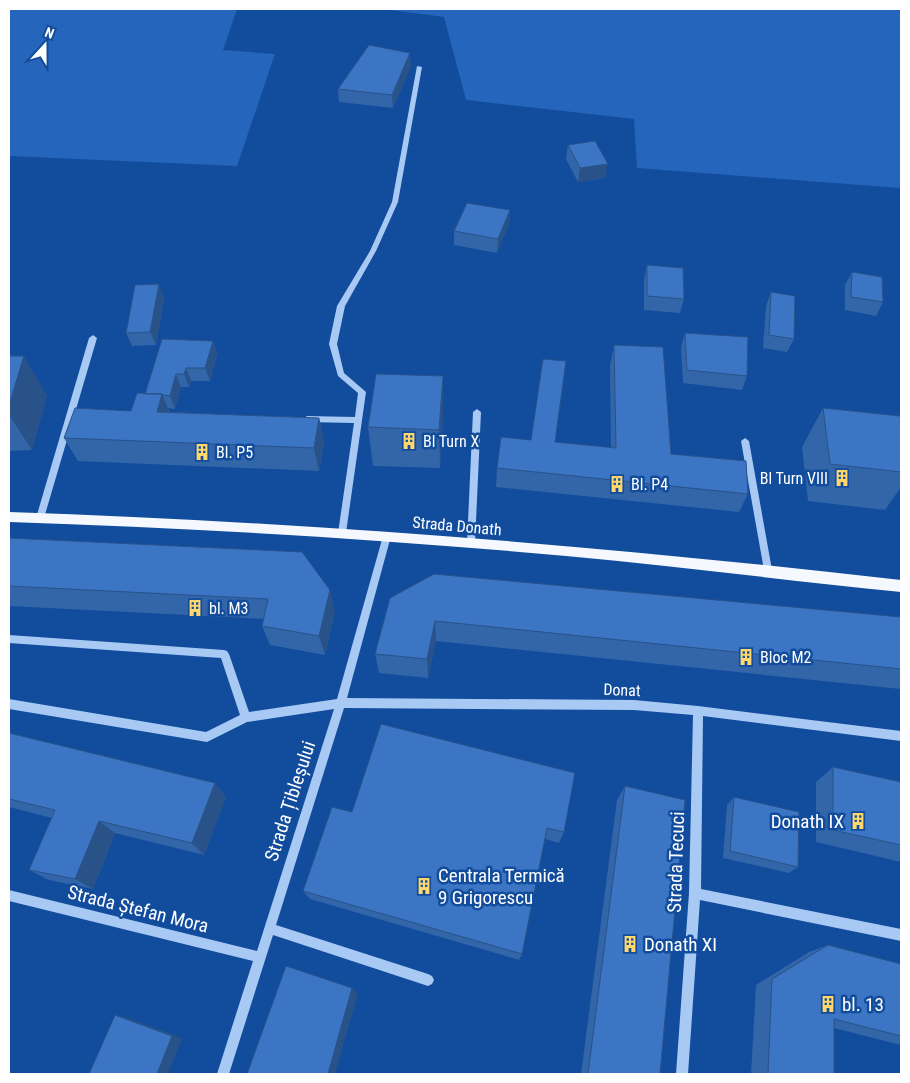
<svg xmlns="http://www.w3.org/2000/svg" width="910" height="1083" font-family="'Roboto Condensed',sans-serif">
	<style>
		.green { fill: #2565bb }
		.lines { fill: none; stroke-linecap: round; stroke-linejoin: round }
		.minor { fill: #a8c9f4; fill-rule: evenodd }
		.major { fill: #f5f9ff; fill-rule: evenodd }
		.wall { fill: #3365a9 }
		.shaded-wall { fill: #295289 }
		.building { fill: #3b75c4; stroke: #295289 }
		.labels { text-anchor: middle; dominant-baseline: central; stroke-width: 5; stroke-linejoin: round; paint-order: stroke }
		.poi-label { font-size: 16px; fill: #fff; stroke: #124c9d; text-anchor: start }
		.street-label { font-size: 16px; fill: #fff; stroke: #124c9d }
		.near-street-label { font-size: 19px; fill: #fff; stroke: #124c9d }
		.near-poi-label { font-size: 19px; fill: #fff; stroke: #124c9d; text-anchor: start }
	</style>
	<rect width="100%" height="100%" fill="#124c9d"/>
	<path class="green" d="M9 9H237L223 50 275 54 237 166 9 156Z
		M383 9H901V190L900 188 637 168 634 119 466 100 444 17Z"/>
	<g class="lines">
		<path class="minor" d="M417 66 422 67 398 202 376 251 345 306 337 344 344 373 366 392 346 533 345 536H339L338 533 354 423 307 422 303 419 307 416 355 417 358 393 338 376 329 344 337 306 370 251 392 202Z
			M93 335 97 338 44 518 43 521H37L36 518 89 338Z
			M477 409 481 412 475 543 474 546H468L467 543 473 412Z
			M745 438 749 441 772 570 771 573 768 574 765 573 764 570 741 441Z
			M387 532 390 533 391 536 347 698 634 700 698 706 901 731V741L703 716 701 889 901 929V941L700 900 688 1074H676L689 893 693 715 634 710 344 708 276 925 428 974 432 976 434 980 432 984 428 986 273 935 229 1074H217L253 961 9 901V890L257 951 334 709 247 722 207 742 9 709V699L206 732 240 715 221 658 9 643V635L224 650 227 651 229 654 249 712 337 699 383 536 384 533Z"/>
		<path class="major" d="M9 512C308 522 604 546 901 580V592C789 581 678 566 566 556 380 539 195 528 9 522Z"/>
	</g>
	<path class="wall" d="M411 66 393 108 339 102 338 89Z
		M568 145 605 178 578 182 566 159Z
		M510 210 509 224 497 253 454 245V231Z
		M647 265 684 299 680 313 644 310V279Z
		M852 272 883 302 876 316 845 310V285Z
		M771 292 794 339 787 352 763 348 766 306Z
		M164 298 156 345 132 346 126 333Z
		M685 333 747 376 742 390 683 383 681 347Z
		M213 341 217 354 210 381H191L189 387H181L175 409 168 408 170 412 319 418 324 442 319 471 78 461 64 438 131 411 145 394Z
		M614 345 671 454 748 494 739 512 496 487 497 468 555 442 611 448 610 366Z
		M9 356 47 396 32 450 9 451Z
		M443 376V416L440 468 373 466 368 427Z
		M823 408 901 420V487L885 510 808 501 802 447Z
		M9 538 335 611 325 655 270 645 262 626 264 619 9 606Z
		M390 598 901 617V689L436 641 428 678 379 673 375 654Z
		M381 724 564 832 559 843 545 839 522 954 519 960 310 899 303 891 352 812Z
		M9 733 215 783 226 797 204 855 115 833 93 889 49 880 29 870 52 818 9 807Z
		M833 767 901 782V862L816 842V782Z
		M625 786 660 1074H581L617 800Z
		M734 797 798 867 789 873 723 858 727 805Z
		M828 945 901 964V1045L834 1028V1074H751L756 985 809 952Z"/>
	<path class="shaded-wall" d="M410 53 411 66 393 108 392 95Z
		M608 164 605 178 578 182 580 168Z
		M510 210 509 224 497 253 498 239Z
		M159 284 164 298 156 345 150 332Z
		M213 341 217 354 210 381 205 368Z
		M24 356 47 396 32 450 9 415V405Z
		M186 368 191 381 189 387 184 374Z
		M176 374 181 387 175 409 170 396Z
		M443 376V416L440 468 439 430Z
		M162 394 172 418 157 412Z
		M319 418 324 442 319 471 314 448Z
		M330 590 335 611 325 655 319 636Z
		M435 621 436 641 428 678 427 659Z
		M215 783 226 797 204 855 192 843Z
		M99 821 115 833 93 889 75 879Z
		M352 988 358 994 335 1074H328Z
		M115 1015 128 1018 182 1038 168 1074H157Z"/>
	<path class="building" d="M369 45 410 53 392 95 338 89Z
		M595 141 608 164 580 168 568 145Z
		M467 203 510 210 498 239 454 231Z
		M647 265 683 268 684 299 647 296Z
		M852 272 882 277 883 302 851 297Z
		M159 284 150 332 126 333 135 285Z
		M771 292 795 296 794 339 769 335Z
		M685 333 748 337 747 376 687 370Z
		M162 339 213 341 205 368H186L184 374H176L170 396 163 395 162 394H145Z
		M614 345 663 347 671 454 746 461 748 494 497 468 501 437 531 440 543 359 566 361 555 442 616 448Z
		M9 356H24L9 405Z
		M376 374 443 376 439 430 368 427Z
		M137 393 162 394 157 412 319 418 314 448 64 438 75 408 131 411Z
		M823 408 900 416 901 420V472L830 464Z
		M9 538 302 552 330 590 319 636 262 626 268 599 9 586Z
		M434 574 901 617V669L435 621 427 659 375 654 390 598Z
		M381 724 575 773 564 832 547 828 522 954 303 891 332 807 352 812Z
		M9 733 215 783 192 843 99 821 75 879 29 870 55 810 9 799Z
		M833 767 901 782V845L833 830Z
		M625 786 685 800 660 1074H588Z
		M734 797 799 812 798 867 730 851Z
		M828 945 901 964V1036L834 1019V1074H768L772 979Z
		M286 966 352 988 328 1074H247Z
		M115 1015 172 1036 157 1074H89Z"/>
	<defs>
		<g id="building-bare" transform="scale(1.35)"><path d="M-4-6H4V6H1V3H-1V6H-4ZM-2.5-4.3h1.7v1.8h-1.7ZM.8-4.3h1.7v1.8H.8ZM-2.5-1h1.7V.8h-1.7ZM.8-1h1.7V.8H.8Z" fill="#ffd76b" stroke="#124c9d" stroke-width="2.5" paint-order="stroke"/></g>
	</defs>
	<g fill-rule="evenodd">
		<use href="#building-bare" x="409" y="441"/>
		<use href="#building-bare" x="202" y="452"/>
		<use href="#building-bare" x="842" y="478"/>
		<use href="#building-bare" x="617" y="484"/>
		<use href="#building-bare" x="195" y="608"/>
		<use href="#building-bare" x="746" y="657"/>
		<use href="#building-bare" x="858" y="821"/>
		<use href="#building-bare" x="424" y="886"/>
		<use href="#building-bare" x="630" y="944"/>
		<use href="#building-bare" x="828" y="1004"/>
	</g>
	<g class="labels">
		<g class="poi-label">
			<text x="423" y="441">Bl Turn X</text>
			<text x="216" y="452">Bl. P5</text>
			<text x="828" y="478" text-anchor="end">Bl Turn VIII</text>
			<text x="631" y="484">Bl. P4</text>
			<text x="209" y="608">bl. M3</text>
			<text x="760" y="657">Bloc M2</text>
		</g>
		<g class="street-label">
			<text transform="translate(457 526) rotate(5)">Strada Donath</text>
			<text transform="translate(622 690) rotate(2)">Donat</text>
		</g>
		<g class="near-street-label">
			<text transform="translate(290 801) rotate(-72)">Strada Țibleșului</text>
			<text transform="translate(676 862) rotate(-88)">Strada Tecuci</text>
			<text transform="translate(138 909) rotate(14)">Strada Ștefan Mora</text>
		</g>
		<g class="near-poi-label">
			<text x="844" y="821" text-anchor="end">Donath IX</text>
			<text x="438" y="875">Centrala Termică<tspan x="438" dy="22">9 Grigorescu</tspan></text>
			<text x="644" y="944">Donath XI</text>
			<text x="842" y="1004">bl. 13</text>
		</g>
	</g>
	<rect width="910" height="1083" fill="none" stroke="#ffffff" stroke-width="20"/>
	<g transform="translate(45 45) rotate(21)" stroke="#124c9d" stroke-width="4" paint-order="stroke">
	<path d="M0-4L9 19L0 12L-9 19Z" fill="#ffffff"/>
	<text y="-8" font-size="14" font-weight="bold" text-anchor="middle" fill="#ffffff">N</text>
	</g>
</svg>
